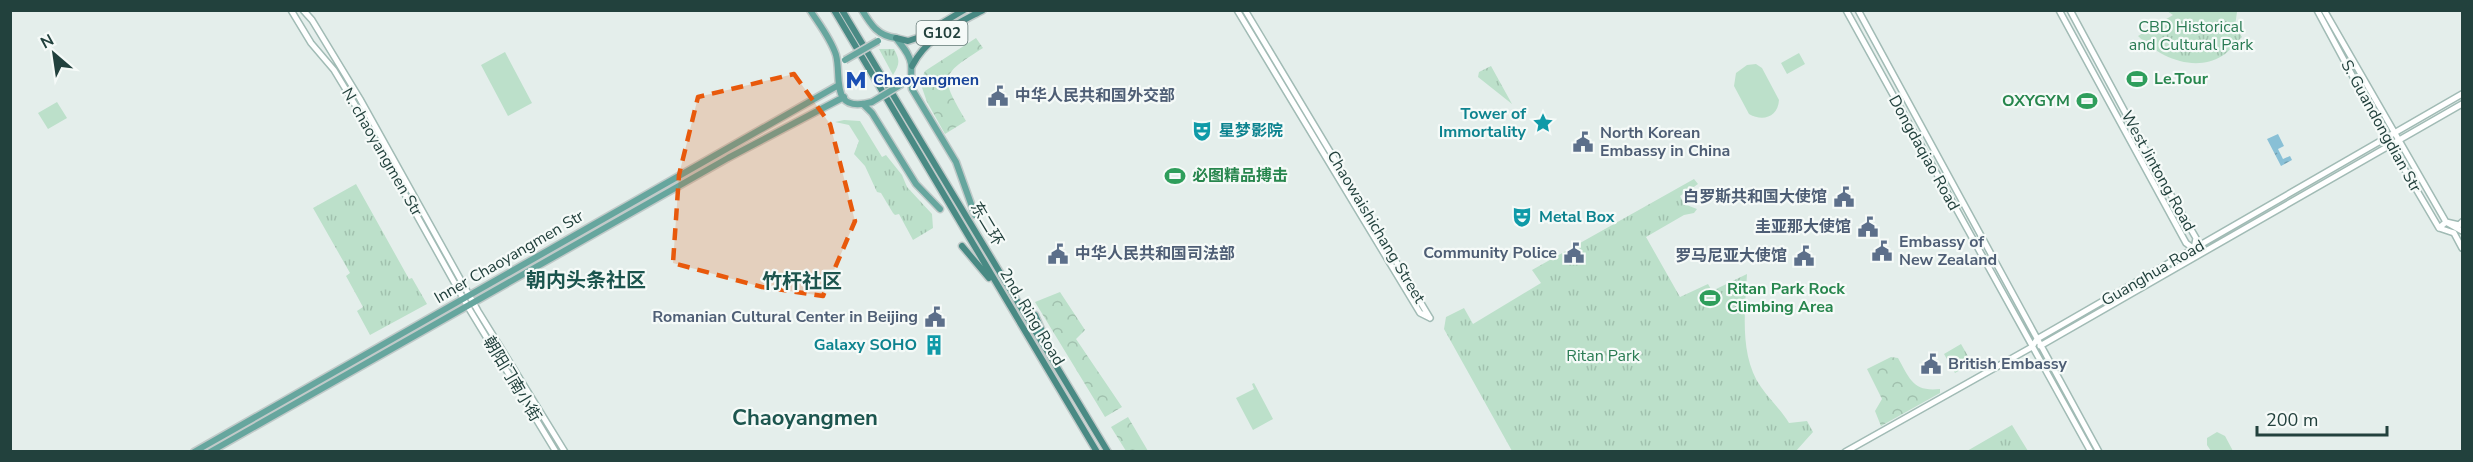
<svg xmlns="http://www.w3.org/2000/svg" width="2473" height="462" font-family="'Nunito Sans','Noto Sans SC',sans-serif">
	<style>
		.grass { fill: url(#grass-tufts) }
		.forest { fill: url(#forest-crowns) }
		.pitch { fill: #bce0ca }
		.water { fill: url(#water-ripples) }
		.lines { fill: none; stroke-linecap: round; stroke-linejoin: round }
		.secondary-casing { stroke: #a1bbb5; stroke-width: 8 }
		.primary-casing { stroke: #c1cac9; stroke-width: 9 }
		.trunk-casing { stroke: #c1cac9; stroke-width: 9 }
		.secondary { stroke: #fff; stroke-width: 5 }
		.primary { stroke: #66a69e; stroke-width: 6 }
		.trunk { stroke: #498a84; stroke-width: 6 }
		.primary-bridge-casing { stroke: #c1cac9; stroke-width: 9; stroke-linecap: butt }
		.primary-bridge { stroke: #66a69e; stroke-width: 6 }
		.marked { fill: #e8590c; fill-opacity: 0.2; stroke: #e8590c; stroke-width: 4.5; stroke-dasharray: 12 8; stroke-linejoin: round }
		.labels { text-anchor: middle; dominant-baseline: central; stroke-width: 4.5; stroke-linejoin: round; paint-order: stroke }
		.shield { fill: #f5faf8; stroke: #617875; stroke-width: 1.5 }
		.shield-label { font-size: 15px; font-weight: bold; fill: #22413d }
		.park-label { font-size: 16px; fill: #297b53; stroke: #f5faf8 }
		.leisure-label { font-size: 16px; font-weight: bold; fill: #27864d; stroke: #f5faf8; text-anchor: start }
		.transit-label { font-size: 16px; font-weight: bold; fill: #164399; stroke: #f5faf8; text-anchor: start }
		.service-label { font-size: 16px; font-weight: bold; fill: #4e5e75; stroke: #f5faf8; text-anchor: start }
		.culture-label { font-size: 16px; font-weight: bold; fill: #0d838f; stroke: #f5faf8; text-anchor: end }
		.street-label { font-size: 16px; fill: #22413d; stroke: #f5faf8 }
		.quarter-label { font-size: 20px; font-weight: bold; fill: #1c554e; stroke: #f5faf8 }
		.district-label { font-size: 22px; font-weight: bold; fill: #1c554e; stroke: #f5faf8 }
	</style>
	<defs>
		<pattern id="grass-tufts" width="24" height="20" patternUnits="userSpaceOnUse" patternTransform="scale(1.5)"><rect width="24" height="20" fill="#bce0ca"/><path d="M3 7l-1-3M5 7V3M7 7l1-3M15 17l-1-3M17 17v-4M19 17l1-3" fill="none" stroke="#a1c1ae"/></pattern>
		<pattern id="forest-crowns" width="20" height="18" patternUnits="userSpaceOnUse" patternTransform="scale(1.5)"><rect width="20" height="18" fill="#bce0ca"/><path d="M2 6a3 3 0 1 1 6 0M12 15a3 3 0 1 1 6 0" fill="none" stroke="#a1c1ae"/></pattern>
		<pattern id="water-ripples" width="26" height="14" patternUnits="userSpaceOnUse" patternTransform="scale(1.5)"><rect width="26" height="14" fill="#89c0d6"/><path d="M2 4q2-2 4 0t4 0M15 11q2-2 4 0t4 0" fill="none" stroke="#709eaf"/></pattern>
	</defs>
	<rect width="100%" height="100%" fill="#e4eeeb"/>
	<path class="grass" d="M2167 11H2241L2237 12 2235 26 2242 37C2235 43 2229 52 2222 56 2194 73 2159 57 2138 36L2173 15Z
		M879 49H894C900 60 900 64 893 75Z
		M1491 66 1512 104 1478 77 1479 72Z
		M844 120 860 121 882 157 886 155 902 175 907 187 932 214 933 228 913 240 899 214 895 215 893 213 881 193 877 192 865 166 854 154 859 141 849 125 835 122Z
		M1694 179 1698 184 1680 196 1684 204 1697 209 1694 213 1684 215 1646 237 1680 297 1708 284 1712 291 1747 274C1745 310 1739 356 1761 387 1770 400 1781 410 1789 423L1807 421 1813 432 1796 451H1512L1444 329 1446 317 1464 308 1473 324 1541 283 1532 270Z
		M356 184 409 279 412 278 427 304 370 335 357 311 363 307 346 276 350 273 313 208Z
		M1961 344 1972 363 1955 373 1944 354Z
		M2012 425 2028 451H1967Z"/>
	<path class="forest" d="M976 38 983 48C939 76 940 76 966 121L945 134 927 102 920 82 925 71Z
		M1060 292 1085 330 1076 339 1122 407 1105 417 1035 302Z
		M1891 357 1898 358C1910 379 1913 392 1940 389V393L1881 426 1875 411 1882 399 1867 369Z
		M1128 417 1148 451H1126L1111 427Z"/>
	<path class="pitch" d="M505 52 532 103 508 116 481 65Z
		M1799 53 1805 64 1787 74 1781 63Z
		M1756 64 1762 68 1779 100C1778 117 1763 122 1749 114L1734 86 1736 73 1747 65Z
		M57 102 67 118 48 129 38 113Z
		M1254 383 1273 419 1253 430 1236 398 1254 389 1252 384Z
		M2217 432 2225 436 2233 451H2211L2207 445V438Z"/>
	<path class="water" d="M2278 134 2284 146 2278 149 2283 159 2290 156 2292 160 2281 166 2267 139Z"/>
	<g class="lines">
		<g class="secondary-casing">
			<path id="secondary" d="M291 10 311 43 334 70 354 103 468 307 556 452
				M303 10 312 20 360 99 478 311 565 452
				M1237 10 1420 313 1430 318
				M1245 10 1430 318
				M1846 10 2091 452
				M1858 10 2099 452
				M2059 10 2186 243 2194 249 2196 238 2153 164 2070 10
				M2317 10 2386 138 2439 228 2454 233
				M2324 10 2446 222 2462 231
				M2439 228 2446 222 2459 225 2462 222
				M2454 233 2462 248
				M2040 346 2462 104
				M1845 452 2032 347 2037 339 2462 94"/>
		</g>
		<g class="primary-casing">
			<path id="primary" d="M810 10C819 24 831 39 836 55 842 77 829 114 872 102
				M862 10C871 25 878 36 896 38 902 46 910 54 911 64 912 73 910 80 912 89L956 162 975 215
				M863 104 872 113 916 184 940 209
				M194 452 837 86
				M210 452 728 158 844 97"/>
		</g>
		<g class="trunk-casing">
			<path id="trunk" d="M834 10 1097 452
				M842 10 1108 452
				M896 38 908 41 917 38 964 10
				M912 66C927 37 955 25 983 10
				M962 246 989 278
				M1035 315 1047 343"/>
		</g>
		<use href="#secondary" class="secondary"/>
		<use href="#primary" class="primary"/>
		<use href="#trunk" class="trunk"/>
		<g class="primary-bridge-casing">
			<path id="primary-bridge" d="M845 60 878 41
				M872 102 902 84"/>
		</g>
		<use href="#primary-bridge" class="primary-bridge"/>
	</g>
	<path class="marked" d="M794 74 830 124 855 221 823 296 762 287 673 263 679 175 698 97Z"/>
	<defs>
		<g id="stadium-bare" transform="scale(1.62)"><path d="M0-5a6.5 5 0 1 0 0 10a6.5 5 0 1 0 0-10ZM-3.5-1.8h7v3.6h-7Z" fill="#2e9e5b" stroke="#f5faf8" stroke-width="2.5" paint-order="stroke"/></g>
		<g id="metro-bare" transform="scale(1.62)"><path d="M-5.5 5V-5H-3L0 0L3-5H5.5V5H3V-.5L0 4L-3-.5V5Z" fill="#1a4fb4" stroke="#f5faf8" stroke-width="2.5" paint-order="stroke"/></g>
		<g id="civic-bare" transform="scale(1.62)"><path d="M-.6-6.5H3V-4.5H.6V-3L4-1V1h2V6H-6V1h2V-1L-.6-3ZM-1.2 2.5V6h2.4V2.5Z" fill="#5c6f8a" stroke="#f5faf8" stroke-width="2.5" paint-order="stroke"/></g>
		<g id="sight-bare" transform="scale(1.62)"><path d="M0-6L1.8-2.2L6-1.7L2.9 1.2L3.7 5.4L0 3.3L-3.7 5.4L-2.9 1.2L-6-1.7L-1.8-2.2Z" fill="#0f9aa8" stroke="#f5faf8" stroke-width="2.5" paint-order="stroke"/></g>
		<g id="theatre-bare" transform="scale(1.62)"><path d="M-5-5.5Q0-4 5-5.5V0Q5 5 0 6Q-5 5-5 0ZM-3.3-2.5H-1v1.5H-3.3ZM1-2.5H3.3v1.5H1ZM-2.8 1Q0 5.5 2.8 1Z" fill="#0f9aa8" stroke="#f5faf8" stroke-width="2.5" paint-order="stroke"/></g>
		<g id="building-bare" transform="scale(1.62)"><path d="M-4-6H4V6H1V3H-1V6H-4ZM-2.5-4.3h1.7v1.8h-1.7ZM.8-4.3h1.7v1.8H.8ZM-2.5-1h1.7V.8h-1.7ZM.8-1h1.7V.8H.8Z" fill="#0f9aa8" stroke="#f5faf8" stroke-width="2.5" paint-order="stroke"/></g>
	</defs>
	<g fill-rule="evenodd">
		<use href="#stadium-bare" x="2137" y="79"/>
		<use href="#metro-bare" x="856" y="80"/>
		<use href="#civic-bare" x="998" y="96"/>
		<use href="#stadium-bare" x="2087" y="101"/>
		<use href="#sight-bare" x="1543" y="123"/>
		<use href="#theatre-bare" x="1202" y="131"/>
		<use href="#civic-bare" x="1583" y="142"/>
		<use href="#stadium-bare" x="1175" y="176"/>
		<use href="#civic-bare" x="1844" y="197"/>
		<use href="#theatre-bare" x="1522" y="217"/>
		<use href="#civic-bare" x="1868" y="227"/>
		<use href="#civic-bare" x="1882" y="251"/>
		<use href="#civic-bare" x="1574" y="253"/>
		<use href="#civic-bare" x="1058" y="254"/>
		<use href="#civic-bare" x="1804" y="256"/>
		<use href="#stadium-bare" x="1710" y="298"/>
		<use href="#civic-bare" x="935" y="317"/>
		<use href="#building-bare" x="934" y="345"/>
		<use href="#civic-bare" x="1931" y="364"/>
	</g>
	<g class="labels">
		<rect class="shield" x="916.5" y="21" width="51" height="24" rx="4.5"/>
		<g class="shield-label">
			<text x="942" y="33">G102</text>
		</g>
		<g class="park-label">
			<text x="2191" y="27">CBD Historical<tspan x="2191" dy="18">and Cultural Park</tspan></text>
			<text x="1603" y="356">Ritan Park</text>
		</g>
		<g class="leisure-label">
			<text x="2154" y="79">Le.Tour</text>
			<text x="2070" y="101" text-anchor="end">OXYGYM</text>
			<text x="1192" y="176">必图精品搏击</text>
			<text x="1727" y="289">Ritan Park Rock<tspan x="1727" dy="18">Climbing Area</tspan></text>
		</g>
		<g class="transit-label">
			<text x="873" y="80">Chaoyangmen</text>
		</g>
		<g class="service-label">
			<text x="1015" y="96">中华人民共和国外交部</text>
			<text x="1600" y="133">North Korean<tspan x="1600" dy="18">Embassy in China</tspan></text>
			<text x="1827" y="197" text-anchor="end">白罗斯共和国大使馆</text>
			<text x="1851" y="227" text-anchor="end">圭亚那大使馆</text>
			<text x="1899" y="242">Embassy of<tspan x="1899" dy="18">New Zealand</tspan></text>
			<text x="1557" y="253" text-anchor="end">Community Police</text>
			<text x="1075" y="254">中华人民共和国司法部</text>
			<text x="1787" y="256" text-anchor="end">罗马尼亚大使馆</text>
			<text x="918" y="317" text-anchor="end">Romanian Cultural Center in Beijing</text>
			<text x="1948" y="364">British Embassy</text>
		</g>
		<g class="culture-label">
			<text x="1526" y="114">Tower of<tspan x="1526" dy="18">Immortality</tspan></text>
			<text x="1219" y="131" text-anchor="start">星梦影院</text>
			<text x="1539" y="217" text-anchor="start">Metal Box</text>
			<text x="917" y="345">Galaxy SOHO</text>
		</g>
		<g class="street-label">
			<text transform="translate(2381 126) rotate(61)">S. Guandongdian Str</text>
			<text transform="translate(382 152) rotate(60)">N. chaoyangmen Str</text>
			<text transform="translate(1924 153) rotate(61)">Dongdaqiao Road</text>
			<text transform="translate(2158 171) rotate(61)">West Jintong Road</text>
			<text transform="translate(987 224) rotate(59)">东二环</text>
			<text transform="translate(1376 227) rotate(59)">Chaowaishichang Street</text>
			<text transform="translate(509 257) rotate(-30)">Inner Chaoyangmen Str</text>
			<text transform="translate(2153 273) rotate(-30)">Guanghua Road</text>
			<text transform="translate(1032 317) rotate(59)">2nd. Ring Road</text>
			<text transform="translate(512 379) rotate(59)">朝阳门南小街</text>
		</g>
		<g class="quarter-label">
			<text x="586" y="280">朝内头条社区</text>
			<text x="802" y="281">竹杆社区</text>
		</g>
		<g class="district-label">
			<text x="805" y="418">Chaoyangmen</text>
		</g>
	</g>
	<rect width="2473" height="462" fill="none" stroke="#22413d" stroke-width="24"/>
	<g transform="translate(54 54) rotate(331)" stroke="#f5faf8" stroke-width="4.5" paint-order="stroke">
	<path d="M0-4.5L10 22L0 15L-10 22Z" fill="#22413d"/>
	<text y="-9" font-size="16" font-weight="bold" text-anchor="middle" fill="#22413d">N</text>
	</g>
	<path d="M2257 426v9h130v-9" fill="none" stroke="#22413d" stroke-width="3"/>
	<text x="2266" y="426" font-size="18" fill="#22413d" stroke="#f5faf8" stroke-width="4.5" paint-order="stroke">200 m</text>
</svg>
